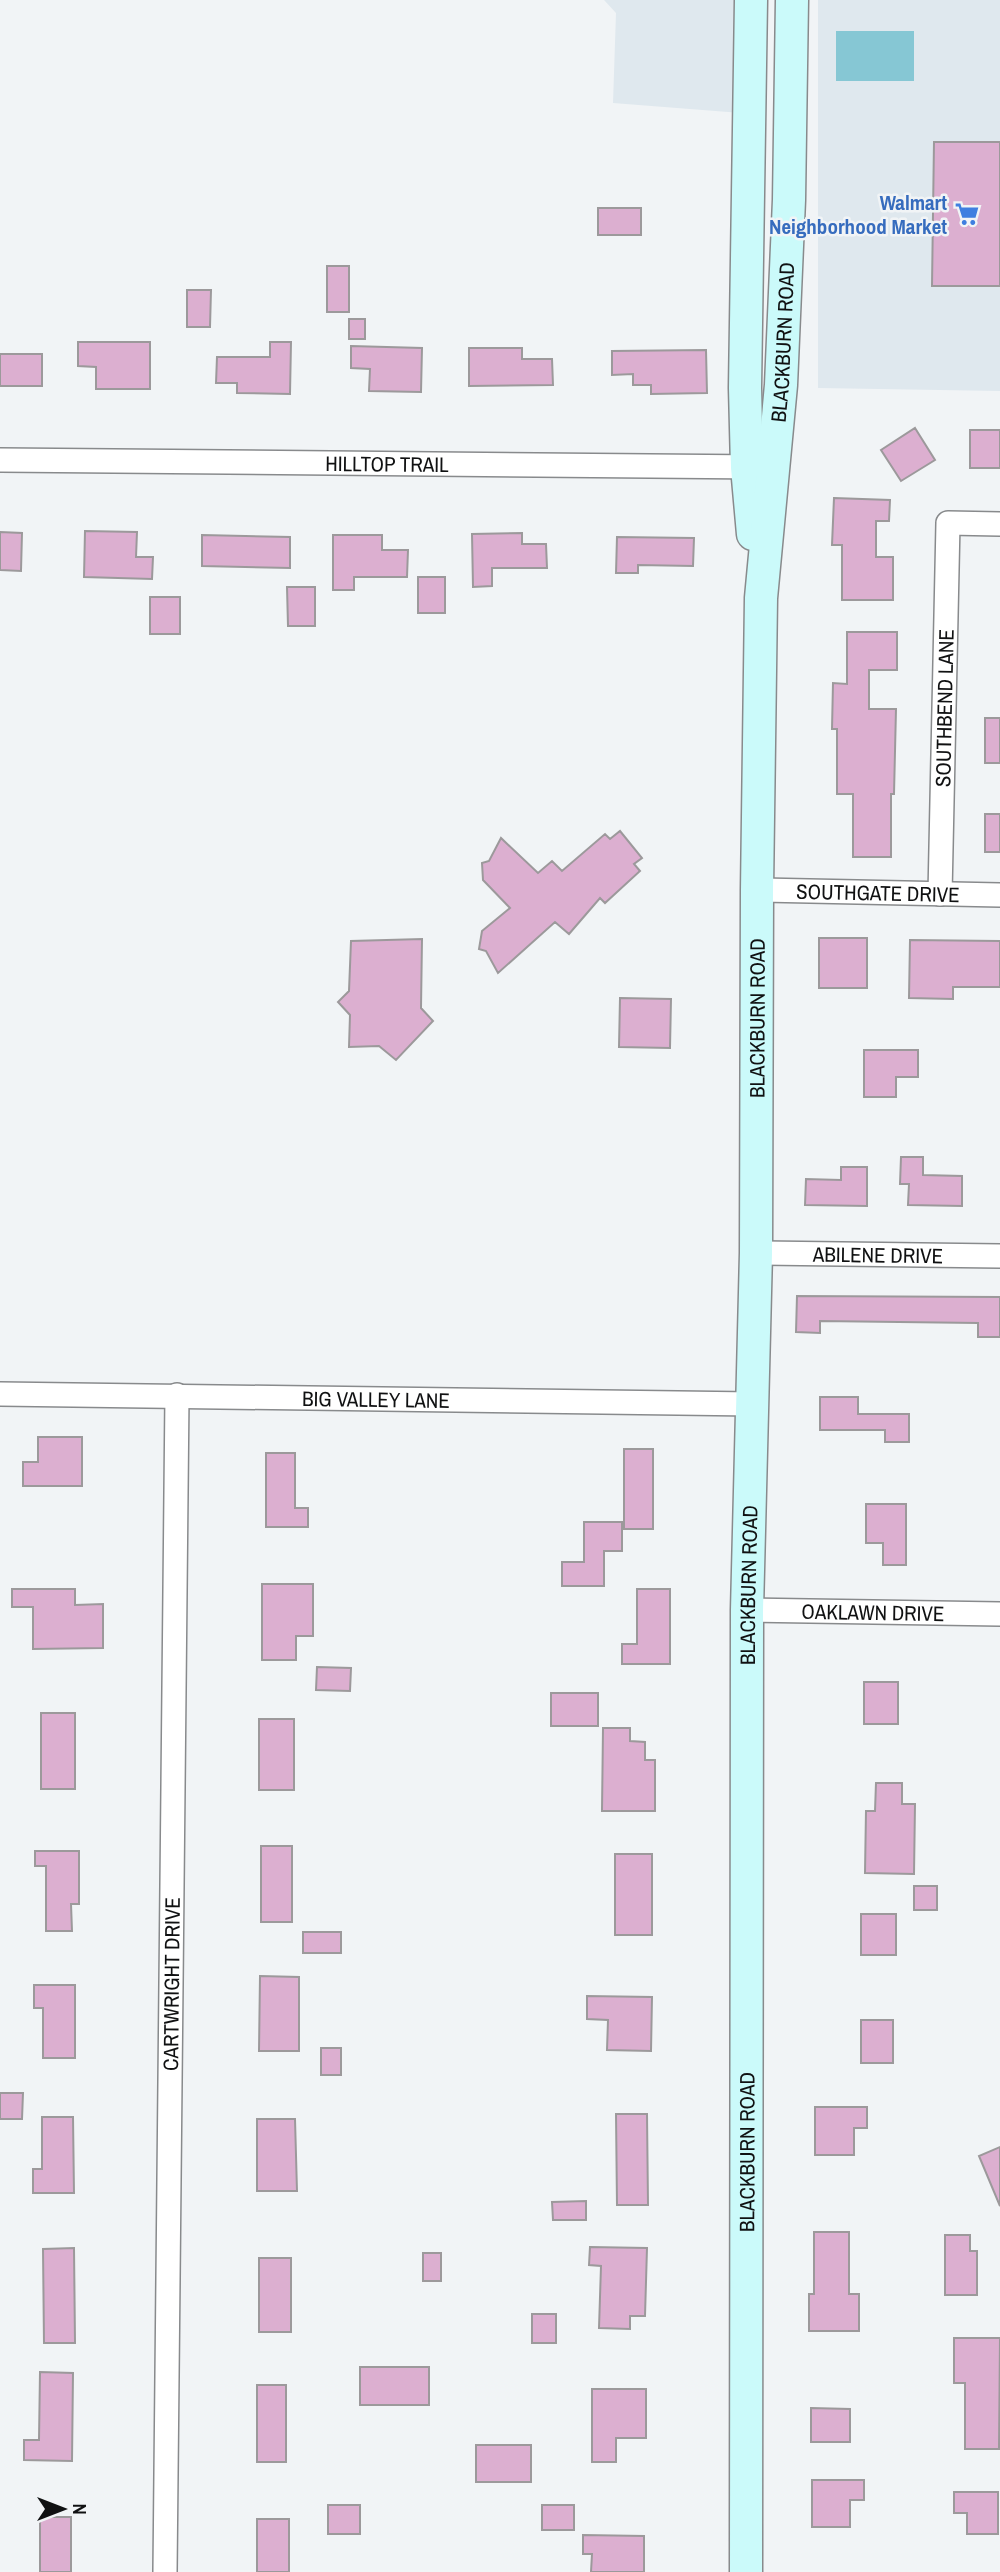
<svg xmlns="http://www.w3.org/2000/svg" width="1000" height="2572" font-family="'Archivo Narrow',sans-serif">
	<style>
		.built { fill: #dfe8ee }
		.water { fill: #86c7d4 }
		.building { fill: #dcafd0; stroke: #9c999b; stroke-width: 2 }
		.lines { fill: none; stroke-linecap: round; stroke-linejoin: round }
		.street-casing { stroke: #888a8c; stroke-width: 26 }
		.secondary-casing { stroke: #888a8c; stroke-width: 35 }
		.street { stroke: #fff; stroke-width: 23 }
		.secondary { stroke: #cbfafa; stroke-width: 32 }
		.labels { text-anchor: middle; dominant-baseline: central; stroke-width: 5; stroke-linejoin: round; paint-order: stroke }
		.shop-label { font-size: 21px; font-weight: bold; fill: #366cbe; stroke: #f1f4f6; text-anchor: end }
		.street-label { font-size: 21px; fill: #101112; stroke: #f1f4f6 }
	</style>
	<rect width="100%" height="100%" fill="#f1f4f6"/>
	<path class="built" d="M604 0H740L741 113 613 103 616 13Z
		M818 0H1000V391L818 388Z"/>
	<path class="water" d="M836 31H914V81H836Z"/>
	<path class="building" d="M934 142H1000V286H932Z
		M598 208H641V235H598Z
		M327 266H349V312H327Z
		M187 290H211L210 327H187Z
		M349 319H365V339H349Z
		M78 342H150V389H96V367L78 366Z
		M270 342H291L290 394 237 393V383H216L217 357H270Z
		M351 346 422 348 421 392 369 391 370 369 351 368Z
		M469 348H522V359H552L553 385 469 386Z
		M706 350 707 393 651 394V385H633V374L612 375V351Z
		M0 354H42V386H0Z
		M915 428 935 460 901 481 881 450Z
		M970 430H1000V468H970Z
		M834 498 890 500 889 521H876V557H893V600H842V545H832Z
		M85 531 137 532 136 557H153L152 579 84 577Z
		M0 532 22 533 21 571 0 570Z
		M522 533V544H546L547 568H492V586L473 587 472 534Z
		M202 535 290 537V568L202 566Z
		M333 535H382V550H408L407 577H354V590H333Z
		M617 537 694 538 693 566 638 565V573H616Z
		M418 577H445V613H418Z
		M287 587H315V626H288Z
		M150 597H180V634H150Z
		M847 632H897V670H869V709H896L894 794H891V857H853V794H837V729H832L833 683 847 684Z
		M985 718H1000V763H985Z
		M985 814H1000V852H985Z
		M620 831 642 858 634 864 640 871 605 903 600 898 569 934 555 922 498 973 486 951 479 949 482 931 510 908 483 880 482 863 489 861 501 838 538 873 552 861 562 871 605 834 610 839Z
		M819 938H867V988H819Z
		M422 939 421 1008 433 1021 396 1060 379 1046 349 1047 350 1015 338 1002 349 991 351 941Z
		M910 940 1000 941V987H953V999L909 998Z
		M620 998 671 999 670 1048 619 1047Z
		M864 1050H918V1077H896V1097H864Z
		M901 1157H923V1175L962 1176V1206L908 1205 909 1184H900Z
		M841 1167H867V1206L805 1205 806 1179 841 1180Z
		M797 1296 1000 1297V1337H978V1323L820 1321V1333L796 1332Z
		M820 1397H858V1414H909V1442H885V1430H820Z
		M38 1437H82V1486H23V1462H38Z
		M624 1449H653V1529H624Z
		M266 1453H295V1508H308V1527H266Z
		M866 1504H906V1565H883V1543H866Z
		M584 1522H622V1551H604V1586H562V1562H584Z
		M262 1584H313V1636H296V1660H262Z
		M12 1589H75V1605L103 1604V1648L33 1649V1607H12Z
		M637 1589H670V1664H622V1644H637Z
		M317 1667 351 1668 350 1691 316 1690Z
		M864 1682H898V1724H864Z
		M551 1693H598V1726H551Z
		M41 1713H75V1789H41Z
		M259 1719H294V1790H259Z
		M603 1728H630V1741L645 1742V1760H655V1811H602Z
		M876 1783H902V1804H915L914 1874 865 1873 866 1811H875Z
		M261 1846H292V1922H261Z
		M35 1851H79V1904H71L72 1931H46V1866H35Z
		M615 1854H652V1935H615Z
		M914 1886H937V1910H914Z
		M861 1914H896V1955H861Z
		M303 1932H341V1953H303Z
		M260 1976 299 1977V2051H259Z
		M34 1985H75V2058H43V2008H34Z
		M587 1996 652 1997 651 2051 607 2050 608 2020 587 2019Z
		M861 2020H893V2063H861Z
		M321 2048H341V2075H321Z
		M0 2093H23L22 2119H0Z
		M815 2107H867V2128H854V2155H815Z
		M616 2114H647L648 2205H617Z
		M42 2117H73L74 2193H33V2169H42Z
		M257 2119H295L297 2191H257Z
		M1000 2147V2206L979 2156Z
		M586 2201V2220H553L552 2202Z
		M814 2232H849V2294H859V2331H809V2294H814Z
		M945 2235H970V2251H977V2295H945Z
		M590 2247 647 2248 645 2316H630V2329L599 2328 601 2266 589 2265Z
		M74 2248 75 2343H44L43 2249Z
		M423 2253H441V2281H423Z
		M259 2258H291V2332H259Z
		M532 2314H556V2343H532Z
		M954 2338H1000L999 2449H965V2383H954Z
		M360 2367H429V2405H360Z
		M40 2372 73 2373 72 2461 24 2460V2440H39Z
		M257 2385H286V2462H257Z
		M592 2389H646V2438H616V2462H592Z
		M811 2408 850 2409V2442H811Z
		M476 2445H531V2482H476Z
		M812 2480H864V2500H850V2527H812Z
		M954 2492H998V2534H967V2513H954Z
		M328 2505H360V2534H328Z
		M542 2505H574V2530H542Z
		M40 2517H71V2572H40Z
		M257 2519H289V2572H257Z
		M583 2535 644 2536V2572H591L592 2554H583Z"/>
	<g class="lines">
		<g class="street-casing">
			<g id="street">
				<path id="s1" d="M0 460 763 467"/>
				<path id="s2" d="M757 890 1000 895"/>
				<path id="s3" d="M940 894 948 523 1000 524"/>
				<path id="s4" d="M756 1253 1000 1256"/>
				<path id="s5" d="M0 1394 753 1404"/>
				<path id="s6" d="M747 1610 1000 1614"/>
				<path id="s7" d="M165 2572 177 1395"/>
			</g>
		</g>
		<g class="secondary-casing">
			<g id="secondary">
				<path d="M751 0 745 388 747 467 753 534"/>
				<path id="s8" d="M746 2572 747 1610 756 1253 757 890 761 598 781 385 789 200 792 0"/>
			</g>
		</g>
		<use href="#street" class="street"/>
		<use href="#secondary" class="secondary"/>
	</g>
	<defs>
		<g id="supermarket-bare" transform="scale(1.89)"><path d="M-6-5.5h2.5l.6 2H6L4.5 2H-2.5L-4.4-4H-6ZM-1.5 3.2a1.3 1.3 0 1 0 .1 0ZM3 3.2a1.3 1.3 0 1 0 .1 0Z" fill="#3f7fe0" stroke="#f1f4f6" stroke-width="2.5" paint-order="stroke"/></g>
	</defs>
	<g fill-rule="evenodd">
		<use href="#supermarket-bare" x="967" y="214"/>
	</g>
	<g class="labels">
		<g class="shop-label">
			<text x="947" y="202">Walmart<tspan x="947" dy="24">Neighborhood Market</tspan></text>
		</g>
		<g class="street-label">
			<text stroke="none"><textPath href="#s8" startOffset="2231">BLACKBURN ROAD</textPath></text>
			<text stroke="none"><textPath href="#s1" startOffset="387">HILLTOP TRAIL</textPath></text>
			<text stroke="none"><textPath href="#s3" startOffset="186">SOUTHBEND LANE</textPath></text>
			<text stroke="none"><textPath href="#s2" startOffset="121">SOUTHGATE DRIVE</textPath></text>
			<text stroke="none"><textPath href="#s8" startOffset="1554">BLACKBURN ROAD</textPath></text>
			<text stroke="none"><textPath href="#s4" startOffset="122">ABILENE DRIVE</textPath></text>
			<text stroke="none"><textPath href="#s5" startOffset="376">BIG VALLEY LANE</textPath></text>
			<text stroke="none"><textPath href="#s8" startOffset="987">BLACKBURN ROAD</textPath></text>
			<text stroke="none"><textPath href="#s6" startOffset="126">OAKLAWN DRIVE</textPath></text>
			<text stroke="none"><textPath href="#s7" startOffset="588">CARTWRIGHT DRIVE</textPath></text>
			<text stroke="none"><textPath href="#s8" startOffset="420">BLACKBURN ROAD</textPath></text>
		</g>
	</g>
	<g transform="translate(63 2509) rotate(90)" stroke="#f1f4f6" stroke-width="5" paint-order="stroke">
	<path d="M0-5L12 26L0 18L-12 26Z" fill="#101112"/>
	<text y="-10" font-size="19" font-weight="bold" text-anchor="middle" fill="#101112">N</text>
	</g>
</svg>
